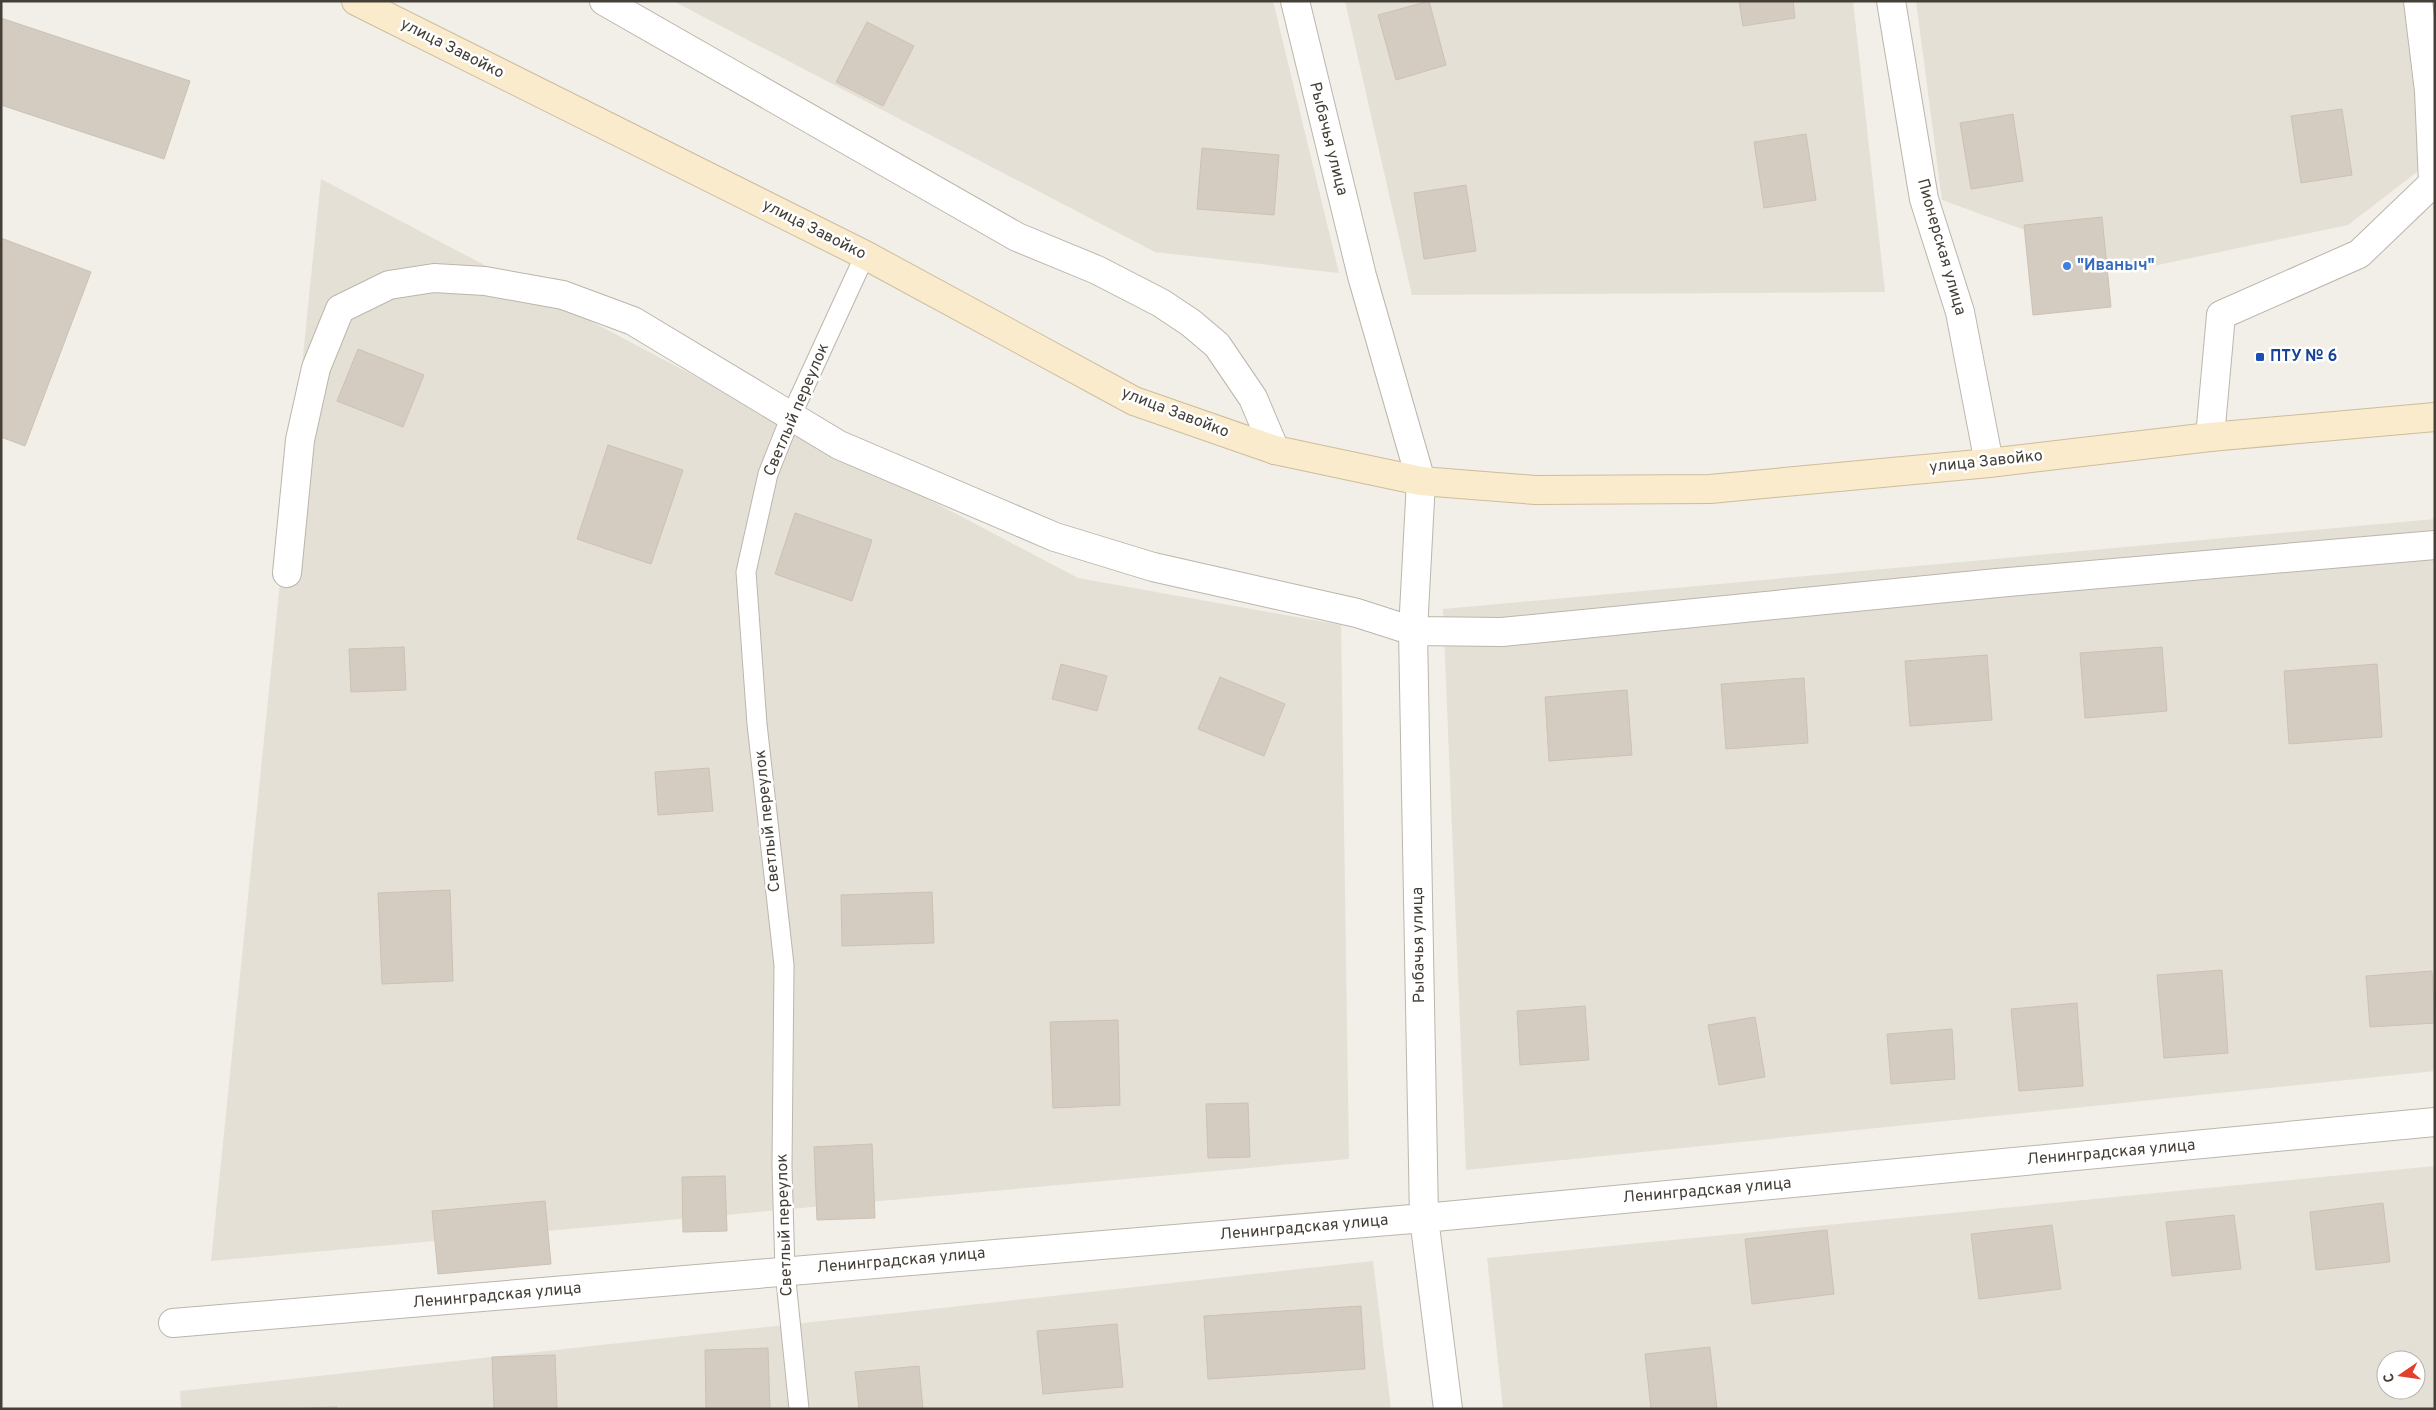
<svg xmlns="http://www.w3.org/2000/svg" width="2436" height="1410" font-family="Overpass,sans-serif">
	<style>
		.residential { fill: #e5e0d6; fill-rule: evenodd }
		.building { fill: #d5ccc1; stroke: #ccc1b2 }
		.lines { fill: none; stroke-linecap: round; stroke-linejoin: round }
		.lane-casing { stroke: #bcb5ab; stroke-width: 21 }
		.street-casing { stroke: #bcb5ab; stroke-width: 30 }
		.secondary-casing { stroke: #cdbd9c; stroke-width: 30 }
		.lane { stroke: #fff; stroke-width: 19 }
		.street { stroke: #fff; stroke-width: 28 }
		.secondary { stroke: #f9ebcb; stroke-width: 28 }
		.shop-dot { fill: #3f7fe0; stroke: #fff; stroke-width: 2 }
		.transit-dot { fill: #1a4fb4; stroke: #fff; stroke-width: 2 }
		.labels { text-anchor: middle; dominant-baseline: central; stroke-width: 5; stroke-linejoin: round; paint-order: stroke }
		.street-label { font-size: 16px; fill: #443f37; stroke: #fff }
		.shop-label { font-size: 16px; font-weight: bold; fill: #366cbe; stroke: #fff; text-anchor: start }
		.transit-label { font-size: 16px; font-weight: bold; fill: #164399; stroke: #fff; text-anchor: start }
	</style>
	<rect width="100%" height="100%" fill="#f2eee8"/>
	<path class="residential" d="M673 1H1273L1339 273 1155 252Z
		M1345 1H1853L1885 292 1412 295Z
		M1916 1H2409L2434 159 2348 225 2134 270 1942 200Z
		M321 179 1078 578 1341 625 1349 1159 211 1261Z
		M2435 519V1071L1466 1170 1443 609Z
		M2435 1166V1409H1503L1487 1258ZM2386 1360H2416V1390H2386Z
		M1373 1261 1391 1409H181L180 1391Z"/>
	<path class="building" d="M1429 1 1446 65 1396 80 1378 15Z
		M1739 1H1793L1795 18 1743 26Z
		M1 18 190 81 164 159 1 105Z
		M867 22 914 46 883 106 836 82Z
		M2342 109 2352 175 2301 183 2291 116Z
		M2013 114 2023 181 1971 189 1960 123Z
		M1806 134 1816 200 1764 208 1754 142Z
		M1202 148 1279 155 1274 215 1197 209Z
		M1466 185 1476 251 1424 259 1414 193Z
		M2102 217 2111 307 2033 315 2024 225Z
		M1 238 91 272 25 446 1 437Z
		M358 349 424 375 403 427 337 401Z
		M608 445 683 470 651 564 577 539Z
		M795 513 872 540 852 601 775 574Z
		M404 647 406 690 351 692 349 649Z
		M2162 647 2167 711 2085 718 2080 653Z
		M1987 655 1992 720 1910 726 1905 661Z
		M1061 664 1107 676 1097 711 1052 699Z
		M2377 664 2382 737 2289 744 2284 671Z
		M1220 677 1285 704 1264 756 1198 729Z
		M1804 678 1808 743 1726 749 1721 684Z
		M1627 690 1632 755 1549 761 1545 697Z
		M709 768 713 811 658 815 655 772Z
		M450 890 453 981 382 984 378 893Z
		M932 892 934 943 842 946 841 895Z
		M2222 970 2228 1053 2164 1058 2157 975Z
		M2432 971 2435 1023 2370 1027 2366 976Z
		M2077 1003 2083 1086 2019 1091 2011 1009Z
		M1585 1006 1589 1060 1520 1065 1517 1011Z
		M1755 1017 1765 1077 1719 1085 1708 1025Z
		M1118 1020 1120 1105 1053 1108 1050 1022Z
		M1952 1029 1955 1079 1891 1084 1887 1034Z
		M1248 1103 1250 1157 1208 1158 1206 1104Z
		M872 1144 875 1218 817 1220 814 1147Z
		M725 1176 727 1231 683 1232 682 1177Z
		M545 1201 551 1264 438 1274 432 1211Z
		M2383 1203 2390 1262 2316 1270 2310 1212Z
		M2234 1215 2241 1269 2172 1276 2166 1222Z
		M2052 1225 2061 1289 1979 1299 1971 1234Z
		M1827 1230 1834 1294 1752 1304 1745 1239Z
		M1361 1306 1365 1369 1208 1379 1204 1316Z
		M1117 1324 1123 1387 1043 1394 1037 1331Z
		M1710 1347 1717 1409H1651L1645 1354Z
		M768 1348 770 1409H706L705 1350Z
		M555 1355 557 1409H494L492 1357Z
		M919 1366 923 1409H859L855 1372Z
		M337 1407V1409H277Z"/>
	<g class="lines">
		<g class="lane-casing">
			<path id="lane" d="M799 1409 785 1271 782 1167 784 965 757 724 746 572 768 474 791 416 865 255"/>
		</g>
		<g class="street-casing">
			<path id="street" d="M604 1 1017 237 1097 270 1161 303 1191 323 1217 345 1253 398 1275 450
				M1295 1 1362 276 1421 481 1413 631 1424 1218 1448 1409
				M1891 1 1924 199 1960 312 1989 463
				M2210 437 2221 315 2359 254 2433 183 2429 91 2418 1
				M287 573 300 440 316 368 340 309 389 285 434 278 485 281 563 295 633 321 839 445 1055 537 1153 567 1357 613 1413 631 1502 632 1997 583 2435 545
				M173 1323 1424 1218 2435 1122"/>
		</g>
		<g class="secondary-casing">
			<path id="secondary" d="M356 1 865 255 1134 401 1275 450 1421 481 1535 490 1710 489 1989 463 2210 437 2435 417"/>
		</g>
		<use href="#lane" class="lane"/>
		<use href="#street" class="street"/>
		<use href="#secondary" class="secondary"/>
	</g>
	<circle class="shop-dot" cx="2067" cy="266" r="5"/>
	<rect class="transit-dot" x="2255" y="352" width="10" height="10" rx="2.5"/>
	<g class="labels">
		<g class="street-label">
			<text transform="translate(452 49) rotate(27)">улица Завойко</text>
			<text transform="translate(1328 139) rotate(76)">Рыбачья улица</text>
			<text transform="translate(814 230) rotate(27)">улица Завойко</text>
			<text transform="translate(1941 247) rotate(74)">Пионерская улица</text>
			<text transform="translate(797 410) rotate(-67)">Светлый переулок</text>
			<text transform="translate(1175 413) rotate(21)">улица Завойко</text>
			<text transform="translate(1986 462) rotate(-6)">улица Завойко</text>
			<text transform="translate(768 821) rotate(-96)">Светлый переулок</text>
			<text transform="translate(1419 945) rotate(-91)">Рыбачья улица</text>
			<text transform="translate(2111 1153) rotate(-5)">Ленинградская улица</text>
			<text transform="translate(1707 1191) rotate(-5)">Ленинградская улица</text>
			<text transform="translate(785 1225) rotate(-92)">Светлый переулок</text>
			<text transform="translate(1304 1228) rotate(-5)">Ленинградская улица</text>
			<text transform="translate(901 1261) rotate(-5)">Ленинградская улица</text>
			<text transform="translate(497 1296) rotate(-5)">Ленинградская улица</text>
		</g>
		<g class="shop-label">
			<text x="2077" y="266">"Иваныч"</text>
		</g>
		<g class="transit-label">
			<text x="2270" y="357">ПТУ № 6</text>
		</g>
	</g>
	<rect width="2436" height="1410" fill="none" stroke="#443f37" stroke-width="5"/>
	<g transform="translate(2401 1375) rotate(257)"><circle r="24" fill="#ffffff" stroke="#b4b2af"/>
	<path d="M0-4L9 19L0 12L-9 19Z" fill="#e33f2e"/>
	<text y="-8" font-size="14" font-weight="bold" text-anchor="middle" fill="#443f37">С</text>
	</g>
</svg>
